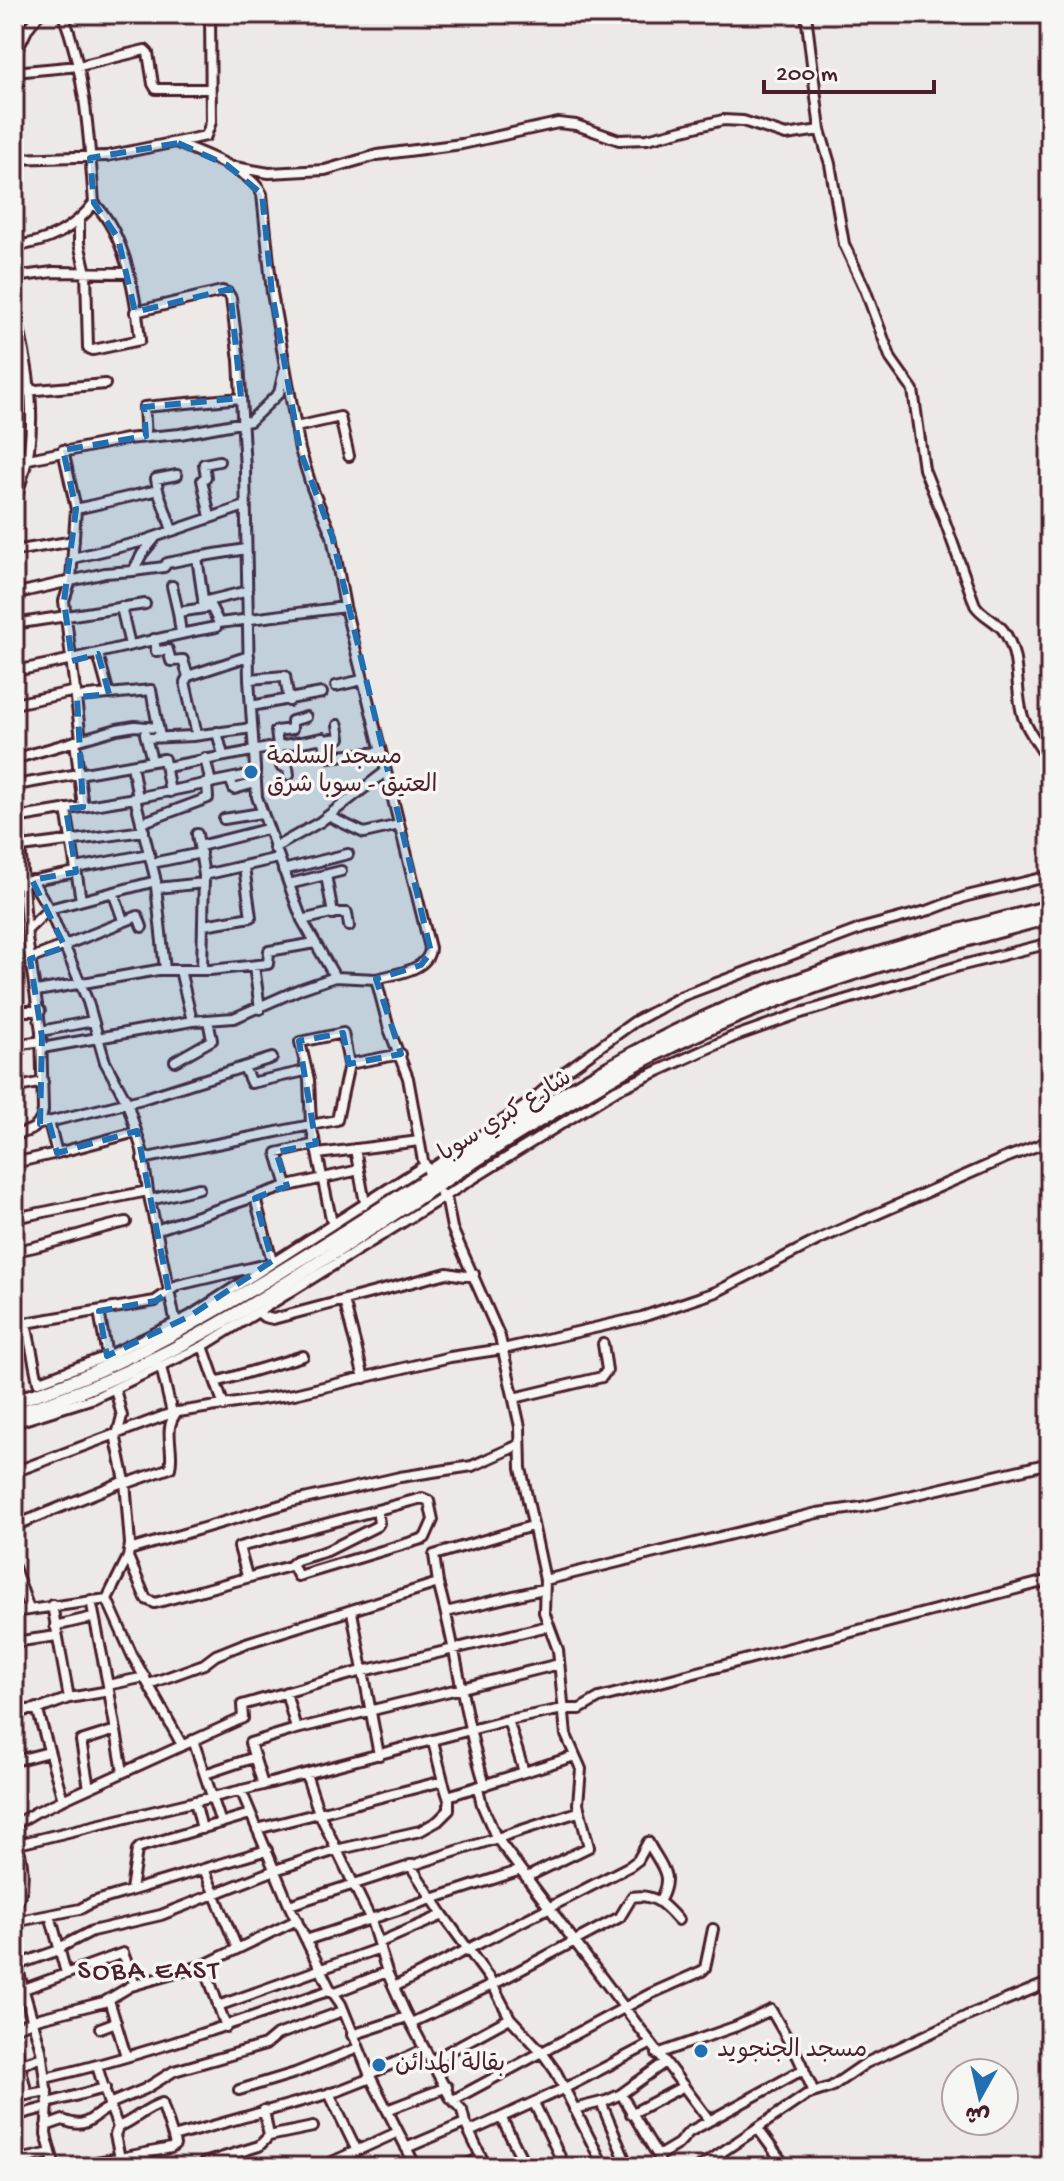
<svg xmlns="http://www.w3.org/2000/svg" width="1064" height="2181" font-family="'Gochi Hand','Playpen Sans Arabic',sans-serif">
	<style>
		.lines { fill: none; stroke-linecap: round; stroke-linejoin: round }
		.minor-casing { stroke: #4a1f2b; stroke-width: 14 }
		.highway-casing { stroke: #4a1f2b; stroke-width: 18 }
		.minor { stroke: #f6f6f2; stroke-width: 8 }
		.highway { stroke: #f6f6f2; stroke-width: 12 }
		.marked { fill: #1f6fb2; fill-opacity: 0.2; stroke: #1f6fb2; stroke-width: 6; stroke-dasharray: 16 10; stroke-linejoin: round }
		.poi-dot { fill: #1f6fb2; stroke: #f6f6f2; stroke-width: 3 }
		.labels { text-anchor: middle; dominant-baseline: central; stroke-width: 7; stroke-linejoin: round; paint-order: stroke }
		.poi-label { font-size: 24px; fill: #4a1f2b; stroke: #f6f6f2; text-anchor: start }
		.street-label { font-size: 24px; fill: #4a1f2b; stroke: #f6f6f2 }
		.quarter-label { font-size: 28px; letter-spacing: 2px; fill: #4a1f2b; stroke: #f6f6f2 }
	</style>
	<rect width="100%" height="100%" fill="#ece9e6"/>
	<filter id="ink" filterUnits="userSpaceOnUse"><feTurbulence type="fractalNoise" baseFrequency=".0125" numOctaves="2"/><feDisplacementMap in="SourceGraphic" scale="16" xChannelSelector="R" yChannelSelector="G"/><feConvolveMatrix kernelMatrix="1 2 1 2 8 2 1 2 1" color-interpolation-filters="sRGB"/></filter>
	<g filter="url(#ink)">
		<g class="lines">
			<g class="minor-casing">
				<path id="minor" d="M176 14 180 17 210 16
					M806 14 820 130 830 164 844 244 865 289 891 359 913 390 924 469 943 516 975 605C982 616 995 620 1003 630 1022 656 1014 689 1023 717 1029 735 1044 749 1050 767
					M14 57 28 28 39 14
					M14 72 79 66 145 50 148 53 153 84 156 89H210
					M178 143C203 155 250 169 262 194L272 293 300 450 312 488 332 536 345 607 430 948C429 971 394 974 376 979L389 1029 408 1078 423 1161 432 1177
					M14 159 107 156 206 136 211 122 210 14
					M235 167 269 173 325 170 377 155 462 144 558 123 576 125 619 140 647 139 723 120 743 121 786 135 820 130
					M79 220V243L86 273 88 348 93 350 140 340C136 296 126 235 94 203
					M14 246C47 243 74 229 94 203 89 138 86 76 63 14
					M14 277 53 272 127 273
					M14 306C25 353 36 400 29 449 26 469 18 489 14 509
					M135 312 222 291 228 293 231 298 239 360 245 469 249 679 257 797 302 920 335 977
					M14 370 27 368
					M14 392 105 384
					M296 427 340 417 349 456
					M146 437 144 407 241 398
					M63 450 76 509 71 580 64 601 81 739
					M14 462 126 439 180 434 250 421 279 393 284 371
					M158 490 172 530
					M76 509 158 490 156 479 177 475
					M210 517 202 480 206 477 204 464 219 461
					M155 538 142 554 133 571 164 567 167 563 197 557
					M14 551 74 541
					M73 558 140 542 245 506
					M172 586 178 612
					M14 594 105 573 133 571
					M203 602 248 591
					M204 606 197 557 246 549
					M121 607 130 645
					M14 624 145 604
					M181 633 178 612 211 607 219 623 345 607
					M154 639 156 651 168 650 171 661 183 660 188 676
					M98 654 109 694
					M14 671C82 659 148 639 216 627
					M249 679 285 676 289 701
					M336 686 362 680
					M77 697 151 690 160 737
					M14 704 76 691
					M251 706 322 693
					M217 732 223 755
					M145 734 152 760
					M197 735 185 682 188 676 249 656
					M146 738 193 736 252 728
					M324 740 340 738 338 725
					M75 741 83 807
					M205 758 211 783
					M14 759 117 729 135 726 158 728
					M14 762 27 938 41 1031 43 1110C41 1129 30 1131 14 1135
					M132 765 138 798
					M166 767 323 738 328 757 380 752
					M289 775 288 768 281 766 276 731 292 729V721L306 717
					M230 779 234 789 255 783
					M16 785 164 759 170 792
					M135 798 155 877 165 970
					M66 809 81 900
					M328 816 364 833 399 825
					M15 818 135 798 254 774
					M224 819 261 813
					M141 823 208 798 207 784
					M197 834 204 875 202 970
					M200 846 267 829
					M14 848 144 831
					M274 848 320 822 385 772
					M152 863 201 853
					M76 868 149 854
					M283 870 348 854
					M204 875 278 858
					M326 875 333 914
					M32 880 49 909 88 1002 105 1062 127 1102 142 1150 148 1191 176 1324
					M14 884 76 872
					M289 884 341 871
					M157 888 204 883
					M113 892 123 920
					M302 920 331 913H347L349 926
					M204 925 251 917 244 867
					M27 930 49 909 156 881
					M30 959 138 916 142 927
					M254 966 260 1009
					M180 970 192 1021
					M37 991 158 970H210L268 964 269 951 315 943
					M14 1011H40
					M41 1031 93 1021
					M14 1045 42 1041
					M42 1048 192 1021 234 1018 300 989 335 977 376 979
					M175 1061 212 1040 208 1020
					M349 1064 401 1054
					M244 1067 251 1083 305 1071
					M14 1088 43 1082
					M49 1122 57 1153 136 1132
					M40 1124 142 1099 272 1058
					M355 1149 365 1203
					M318 1154 419 1141
					M142 1159 311 1125 309 1080 300 1042 343 1033 349 1064 337 1120 311 1125 332 1223
					M14 1163 57 1153
					M428 1171 525 1106 566 1071 634 1022 682 996 863 928 930 910 967 896 1050 876
					M287 1186 277 1153 316 1144
					M441 1194 447 1202 452 1228 500 1337 520 1427 521 1468 545 1580 544 1612 558 1650 566 1735 581 1769 578 1804 589 1847 527 1877
					M255 1198 272 1261
					M150 1200 199 1188
					M14 1218 148 1191
					M156 1230 284 1187 359 1170
					M14 1251C53 1245 88 1230 126 1222
					M344 1300 364 1378
					M99 1311 107 1356
					M259 1313 264 1317 273 1319 447 1273 465 1276 474 1274
					M26 1323 38 1382 107 1356 190 1316 425 1165
					M14 1325 155 1301 178 1285 263 1265
					M203 1346 224 1406
					M162 1371 172 1413
					M216 1382 303 1356
					M514 1398 602 1377 607 1370 603 1344
					M14 1423 94 1398 203 1346 616 1090 733 1037 801 1013 959 966 1050 943
					M14 1472 172 1413 294 1394 450 1357 503 1349 642 1317 716 1292 822 1238 1005 1158 1050 1141
					M125 1484 170 1468C175 1448 162 1430 177 1412
					M14 1526 125 1481
					M129 1550 291 1502 400 1477 472 1466 519 1445
					M128 1557 146 1599 155 1603 290 1566 297 1560 327 1551 377 1526 379 1523 377 1510
					M14 1567 29 1609
					M247 1576 239 1547 422 1498 429 1501 433 1520 425 1538 298 1576 292 1564
					M545 1580 817 1513 862 1507 1050 1463
					M438 1583C457 1650 464 1719 485 1785
					M107 1599 128 1557 130 1544 125 1481 116 1439 122 1416 115 1389
					M107 1599 132 1655 182 1745
					M91 1600 108 1685
					M52 1605 69 1698 109 1691
					M14 1612 107 1599
					M352 1612 379 1755
					M446 1612 543 1589
					M55 1626 93 1617
					M14 1642 57 1636
					M149 1684 204 1664 216 1655 246 1643 438 1583 434 1555 532 1526
					M37 1708 63 1800
					M14 1712 42 1708 69 1698
					M508 1720 524 1772
					M296 1729 559 1664
					M193 1740 221 1823
					M433 1741 443 1781
					M14 1761 49 1752
					M123 1772 108 1685 145 1677
					M205 1774 255 1757
					M306 1774 319 1813 371 1920 387 1972 405 2012 450 2097 462 2110 465 2123 486 2167
					M263 1785 250 1743 296 1729 286 1692
					M89 1788 81 1741 116 1730
					M478 1788 482 1805 496 1837 709 2120
					M241 1790 289 1905 329 1987 341 2004 371 2078 416 2167
					M448 1796 575 1756
					M195 1801 202 1829
					M14 1825 36 1812 243 1718 242 1705 351 1674 548 1626
					M14 1835C23 1856 28 1888 14 1908
					M14 1845 263 1785 508 1720 563 1709H580L599 1698 1050 1580
					M410 1865 443 1915 489 1978 510 2018 541 2051 556 2072 604 2167
					M204 1869 237 1948
					M131 1890 137 1850 140 1847 250 1814
					M289 1905 578 1812
					M50 1915 66 1973
					M14 1922 80 1909 93 1902 267 1850
					M306 1940 521 1870
					M378 1943 443 1915
					M59 1948 92 1931 161 1915 275 1870 336 1850 420 1831 438 1821 449 1810V1800L443 1781 257 1829
					M14 1956 41 2050 48 2103 46 2134 55 2167
					M17 1965 59 1950
					M204 1965 226 2027
					M394 1987 630 1866 638 1860 648 1842C661 1867 674 1874 660 1900
					M24 1989 123 1953 135 1985
					M333 1993 387 1972
					M109 2000 126 2056
					M218 2006 380 1948
					M411 2023 492 1985 620 1917 632 1897C654 1893 665 1905 678 1920
					M14 2028 40 2018 104 2002 131 1986 204 1965 297 1920
					M100 2028 116 2022
					M352 2035 407 2017
					M14 2038 27 2095
					M657 2054 737 2026 771 2010 798 2057 814 2092
					M431 2061 510 2018
					M14 2066 43 2057
					M97 2066 109 2104
					M369 2074 424 2050
					M45 2078C142 2056 236 2022 331 1990
					M239 2090 295 2073 358 2048
					M329 2093 357 2151
					M14 2097 47 2091
					M453 2100 650 1994 702 1971 705 1968 713 1929
					M601 2102 628 2167
					M48 2103 105 2088
					M534 2103 565 2167
					M574 2109 606 2101 621 2094
					M387 2110 447 2087
					M631 2114 684 2086
					M14 2116 48 2107
					M502 2119 526 2167
					M46 2126 63 2120C88 2130 88 2118 110 2107
					M118 2127C134 2121 145 2108 162 2103L173 2137
					M758 2129 786 2167
					M469 2132 565 2088 650 2044
					M269 2136 313 2127
					M406 2148 465 2123
					M658 2156 678 2144 689 2132 804 2069
					M120 2158 171 2148 175 2145 173 2137 338 2091 371 2078
					M14 2161 51 2153
					M66 2167 120 2158 115 2135 118 2127 109 2104 145 2089 174 2071 265 2045 277 2035 343 2011
					M204 2167V2163L259 2146 269 2136 264 2110
					M321 2167 398 2132
					M461 2167 481 2158
					M661 2167 658 2156 621 2094 664 2063
					M700 2167 806 2095 831 2087 866 2063 967 2016 1050 1982"/>
			</g>
			<g class="highway-casing">
				<path id="highway" d="M14 1401C110 1373 194 1324 280 1272 398 1200 513 1120 635 1053 765 981 907 944 1050 907
					M14 1414C148 1375 257 1303 372 1228 456 1173 541 1116 629 1068 761 995 905 955 1050 917"/>
			</g>
			<use href="#minor" class="minor"/>
			<use href="#highway" class="highway"/>
		</g>
	</g>
	<path class="marked" d="M178 143 227 165 262 194 272 293 300 450 332 536 431 952 421 965 376 979 401 1054 349 1064 343 1033 299 1041 316 1144 276 1152 287 1186 255 1198 272 1261 190 1316 107 1356 99 1311 155 1301 169 1292 137 1131 57 1153 49 1122 40 1124 42 1037 30 959 65 947 32 880 76 872 66 809 83 807 77 697 109 694 98 654 72 661 64 601 76 509 63 450 146 436 144 407 241 398 230 289 135 312 118 238 94 203 90 158Z"/>
	<g class="poi-dot">
		<circle cx="251" cy="772" r="8"/>
		<circle cx="701" cy="2051" r="8"/>
		<circle cx="379" cy="2065" r="8"/>
	</g>
	<g class="labels">
		<g class="poi-label">
			<text x="267" y="758">مسجد السلمة<tspan x="267" dy="28">العتيق - سوبا شرق</tspan></text>
			<text x="717" y="2051">مسجد الجنجويد</text>
			<text x="395" y="2065">بقالة المدائن</text>
		</g>
		<g class="street-label">
			<text transform="translate(506 1117) rotate(-32)">شارع كبري سوبا</text>
		</g>
		<g class="quarter-label">
			<text x="149" y="1972">SOBA EAST</text>
		</g>
	</g>
	<rect width="1064" height="2181" fill="none" stroke="#f6f6f2" stroke-width="48"/>
	<rect x="24" y="24" width="1016" height="2133" fill="none" stroke="#4a1f2b" stroke-width="3" filter="url(#ink)"/>
	<g transform="translate(980 2097) rotate(188)"><circle r="38" fill="#f6f6f2" stroke="#b1a0a2" stroke-width="2"/>
	<path d="M0-6L14 30L0 20L-14 30Z" fill="#1f6fb2"/>
	<text y="-12" font-size="22" font-weight="bold" text-anchor="middle" fill="#4a1f2b">ش</text>
	</g>
	<path d="M764 80v12h170v-12" fill="none" stroke="#4a1f2b" stroke-width="4"/>
	<text x="776" y="80" font-size="24" fill="#4a1f2b" stroke="#f6f6f2" stroke-width="6" paint-order="stroke">200 m</text>
</svg>
